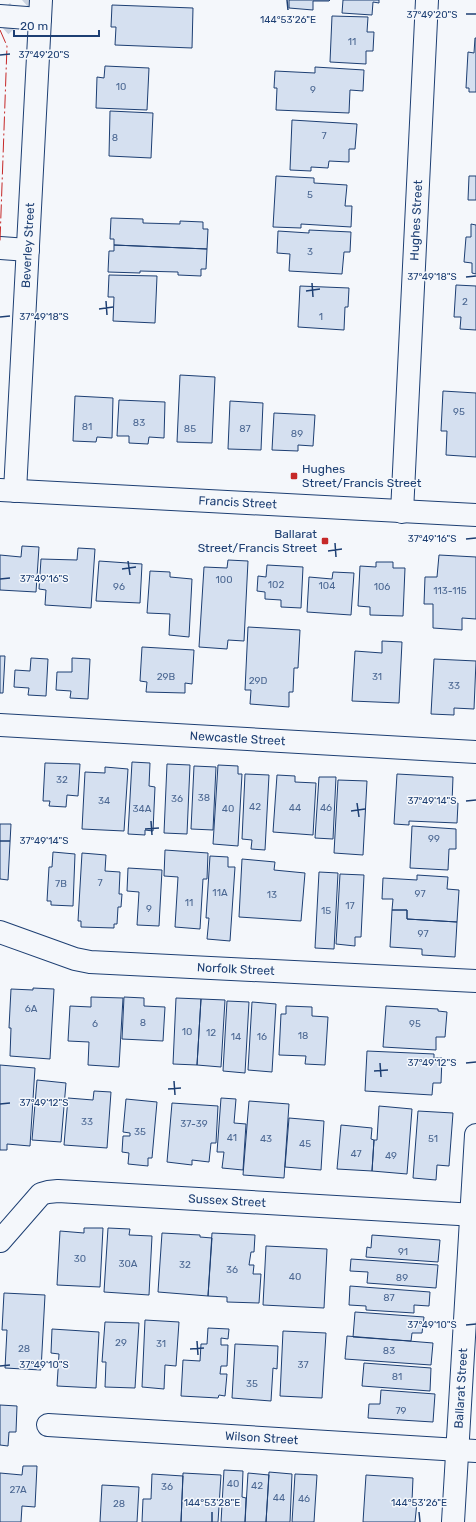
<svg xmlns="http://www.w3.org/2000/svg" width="476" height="1522" font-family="Rubik,sans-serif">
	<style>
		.building { fill: #d5e0f0; stroke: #1d3f73 }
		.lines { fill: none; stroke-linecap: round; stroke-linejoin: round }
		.highway-tunnel { stroke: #c9d2e0; stroke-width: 22; stroke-dasharray: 22 11; stroke-linecap: butt }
		.minor-casing { stroke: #1d3f73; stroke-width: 24 }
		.major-casing { stroke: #1d3f73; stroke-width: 24 }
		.minor { stroke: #f4f7fb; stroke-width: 22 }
		.major { stroke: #f4f7fb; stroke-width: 22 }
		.power { stroke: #c62828; stroke-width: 1; stroke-dasharray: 14 3 2 3; stroke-linecap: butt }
		.ticks { fill: none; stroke: #1d3f73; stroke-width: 1.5 }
		.poi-dot { fill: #c62828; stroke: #f4f7fb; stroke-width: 1.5 }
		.labels { text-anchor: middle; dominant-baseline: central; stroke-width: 3; stroke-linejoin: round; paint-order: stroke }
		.number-label { font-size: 10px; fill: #4b6792 }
		.street-label { font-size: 12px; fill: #1d3f73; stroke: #f4f7fb }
		.poi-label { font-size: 12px; fill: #1d3f73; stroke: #f4f7fb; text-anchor: start }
		.ticks-label { font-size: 10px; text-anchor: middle; fill: #1d3f73; stroke: #f4f7fb; stroke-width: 3; stroke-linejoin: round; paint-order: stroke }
	</style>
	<rect width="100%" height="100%" fill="#f4f7fb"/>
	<path class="building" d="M289 0H330L329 1H313V10L289 8Z
		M343 0H379V3L373 2 372 15 342 13Z
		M112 5 193 8 192 48 115 45 116 27H111Z
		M332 16 368 17 367 32H374L373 51H366V64L330 62Z
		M475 38H476V92H469V88H466L468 52 474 53Z
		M105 66 149 68 147 110 96 108 97 77 104 78Z
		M315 67 364 70 363 91 350 90 349 113 276 110 277 88H274L275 71 315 73Z
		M110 111 153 113 151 158 109 156Z
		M292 120 357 124 355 149H349V162L329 161 328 168 311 167V171L290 170Z
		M276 176 314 178V183L347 185 345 206H352L351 227 301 224V228L273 227Z
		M469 176H476V200H468Z
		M111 218 143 219V223L180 224V221L203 222V229H208L207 249 114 245V239H110Z
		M471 224 476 225V274L472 273V263L464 262 466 237H471Z
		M309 230 351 232 350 252H344L342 274 289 271 290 254 277 253 278 231 309 233Z
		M114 245 207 249 206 269H201V276L178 275V272L140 271V273L108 272 109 251H114Z
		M109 275 157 276 155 323 113 321 114 297H108Z
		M456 285 476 286V330L460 329 461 317H454Z
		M300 286 349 288 348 307H345L344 330 298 327Z
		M180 375 215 377 212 443 177 442Z
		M443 391 476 393V457L446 455 447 431H441Z
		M75 396 113 398 112 438 97 437 96 442 73 441Z
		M119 400 165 402 164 438 149 437 148 444 129 443V436H117Z
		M230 401 263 403 261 450 228 449Z
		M274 413 315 415 313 446 298 445V451L272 450Z
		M22 546 39 547 36 592 0 590V555L21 557Z
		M78 548 95 549 91 608 45 605 46 590 39 589 41 559 77 560Z
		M439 555 476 557V619L462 618V630L433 628V604H424L425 577H437Z
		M228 560 248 561 244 641 228 640 227 649 199 647 204 567 227 568Z
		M99 561 142 564 140 603 96 601Z
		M376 562H393V568H405L403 616 370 615V607L358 606 360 566 376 567Z
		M267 565 303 567 301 608 281 607V600L265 599V592L257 591 258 576 266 577Z
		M150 571 170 572V577L192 579 189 637 169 635 170 614 147 613Z
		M333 572 354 573 351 615 307 612 309 577 332 579Z
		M248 627 300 630 298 668H294L293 692H289V707L250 704 251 690H245Z
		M382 641 402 642 399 703 352 701 355 651 382 653Z
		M142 647 194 650 192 684 185 683V693L146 692 147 682 140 681Z
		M0 656H5L3 693H0Z
		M31 658 48 659 46 696 28 695 29 688 14 687 15 670 30 671Z
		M72 658 90 659 88 699 70 698 71 691 56 690 57 672H72Z
		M434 659 476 661 474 709 454 708V715L431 714Z
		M132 762 150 763 149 786 155 787 153 831 145 830V835L128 834Z
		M45 763 80 764 78 796 67 795 66 807 49 806 50 801H43Z
		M167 764 190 765 187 834 164 833Z
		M218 765 238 766V774H242L238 846 213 844Z
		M194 766 216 767 213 830 191 829Z
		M105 767 128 769 124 831 82 829 85 772 105 773Z
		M245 774 269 775 265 850 251 849 252 840 242 839Z
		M397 774 453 777 452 803H458L457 823 409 821V825L394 824Z
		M277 775 295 776V782L316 783 313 835 273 832Z
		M319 777H336L333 839 315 838Z
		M338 780 367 781 363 855 334 853Z
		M0 824H11L8 880 0 879Z
		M412 826 456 829V849H449L448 870 410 868Z
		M165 850 208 853 207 879H203L200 929 175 927 178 877 164 876Z
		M53 852 75 854 73 906 51 905V901H47L49 867H52Z
		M82 853 106 855 105 871 120 872 119 894H122L121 907H118L117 924H114V928L81 927V921H78Z
		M210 856 228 857V867H235L230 941 207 939 209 918H206Z
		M242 859 275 862 274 870 305 873 301 921 239 917Z
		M128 868 162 870 159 926 137 925 139 892 127 891Z
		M319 872 338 873 334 949 315 948Z
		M340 874 364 875 361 937H355V946L336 944Z
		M417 875 448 877 447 889 459 890 457 922 407 919V910H392L393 899H382L383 878 417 880Z
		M392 910H407V919L457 922 455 957 422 955V949L390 947Z
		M33 988 54 989 50 1059 10 1056 11 1028H9L11 989 33 990Z
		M91 997 123 998 119 1067 88 1065 89 1042 68 1041 70 1006 91 1007Z
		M124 997 144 998V1006L165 1007 163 1041 122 1039Z
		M176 998 201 999 197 1065 173 1064Z
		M201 999 225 1000 221 1067 197 1065Z
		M227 1001 249 1002 245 1073 223 1071Z
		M252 1002 276 1004 272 1072 248 1070Z
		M286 1006 312 1007V1016L328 1017 325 1065 305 1064 306 1056 279 1055 281 1014H286Z
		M386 1006 438 1009V1011L447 1012 445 1037H436V1050L383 1047Z
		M367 1051 434 1054V1058H442L441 1083H433L432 1095 365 1091Z
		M0 1065 35 1068 30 1146 7 1144V1150H0Z
		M37 1080 66 1083 61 1142 32 1140Z
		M94 1091 111 1092 107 1148 64 1145 68 1098 93 1100Z
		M221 1098 236 1099 234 1123 246 1124 243 1170 222 1168 224 1152H217Z
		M126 1099 157 1102 152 1158H148V1166L128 1164 129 1153 122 1152 123 1136H130V1133L123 1132Z
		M249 1101 289 1104 284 1178 243 1175Z
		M172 1103 218 1106 216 1143H211L209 1162 192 1160V1165L167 1162Z
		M379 1106 412 1109 407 1174 372 1171 374 1140H377Z
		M418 1111 453 1113 449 1166 437 1165 436 1180 413 1178Z
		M289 1118 324 1121 321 1170 285 1167Z
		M341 1125 372 1128 371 1139 374 1140 372 1171 337 1169Z
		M84 1228H103L100 1287 57 1285 60 1231 84 1233Z
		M108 1228 130 1229 129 1235 152 1236 149 1295 104 1292Z
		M162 1233 200 1235V1237L212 1238 208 1296 158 1292Z
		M212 1233 255 1235 254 1252H251L249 1265H254L253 1274H261L259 1303 227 1302V1297L208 1296Z
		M372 1235 440 1240 438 1262 366 1257 367 1247 371 1248Z
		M266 1246 327 1249 324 1308 263 1305Z
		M351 1259 438 1265 436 1288 367 1283 368 1272 350 1271Z
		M350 1286 430 1292 429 1306 414 1305V1313L366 1310V1306L349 1305Z
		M4 1293 45 1295 41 1370 5 1368 7 1330H2Z
		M355 1312 424 1317 422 1333H412L411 1341 353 1337Z
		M145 1320 179 1322 176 1366 165 1365 164 1389 142 1387Z
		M105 1322 139 1323 135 1388 105 1387 106 1362H102Z
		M208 1328 229 1329 228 1339 221 1338V1345H228L227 1366H221L220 1374H227L225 1396 219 1395 218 1398 181 1396 183 1360 200 1361 201 1344H207Z
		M52 1329 99 1332 96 1388 57 1386 59 1354 51 1353Z
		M283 1331 326 1333 322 1398 280 1396Z
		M347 1336 433 1343 431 1365 345 1359Z
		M235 1344 278 1346 277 1369 273 1368 271 1401 232 1398Z
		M364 1363 431 1368 430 1391 362 1386Z
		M381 1390 435 1394 433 1422 368 1418 369 1404H380Z
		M0 1405 17 1406 16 1432H9L8 1446 0 1445Z
		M23 1466H37L35 1507 22 1506 21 1522H0V1473L22 1475Z
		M224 1470 243 1471 242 1497 246 1498 245 1522H221Z
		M269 1472 292 1474 290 1522H266Z
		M183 1473 221 1475 218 1522H181Z
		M248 1473 269 1475 266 1522H245Z
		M152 1474 183 1476 181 1522H142L143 1499H151Z
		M295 1474 317 1475 314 1522H292Z
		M366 1475 413 1478 412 1501 417 1502 415 1522H363Z
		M102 1485 139 1487 137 1522H100Z"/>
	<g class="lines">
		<path class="highway-tunnel" d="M1 26 30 0"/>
		<g class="minor-casing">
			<g id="minor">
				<path d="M0 16 40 19"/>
				<path d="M0 248 28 250"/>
				<path id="s1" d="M15 491 41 0"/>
				<path id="s2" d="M402 512 427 0"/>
				<path id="s3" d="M0 725 476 752"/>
				<path id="s4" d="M0 932 75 959 90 962 476 981"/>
				<path id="s5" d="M0 1241 41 1194 48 1192 58 1191 476 1215"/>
				<path id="s6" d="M48 1425 476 1451"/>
				<path id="s7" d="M453 1522 476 1135"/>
			</g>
		</g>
		<g class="major-casing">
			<g id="major">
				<path id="s8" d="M0 490 476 515"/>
			</g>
		</g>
		<use href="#minor" class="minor"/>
		<use href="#major" class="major"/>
		<path class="power" d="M0 30 7 46 0 241"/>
	</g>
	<path class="ticks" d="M287 0 288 10M466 14H476M0 55 10 54M466 277 476 276M312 283 313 297M306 291 320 289M106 301 107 315M99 309 113 307M0 317 10 316M466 539 476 538M335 543 336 557M328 551 342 549M128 561 130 575M122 569 136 567M0 579 10 578M466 801 476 800M357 803 359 817M351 811 365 809M151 821 152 835M145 829 159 828M0 841H10M380 1063 381 1077M466 1063 476 1062M374 1071 388 1070M174 1081 175 1095M168 1089 181 1088M0 1104 10 1103M466 1325 476 1324M197 1341 198 1355M190 1349 204 1348M0 1366 10 1365M212 1512V1522M419 1512 420 1522"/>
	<g class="poi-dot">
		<rect x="290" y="472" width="8" height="8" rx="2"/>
		<rect x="321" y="537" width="8" height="8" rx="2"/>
	</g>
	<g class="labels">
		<g class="number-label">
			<text x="352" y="42">11</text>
			<text x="121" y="87">10</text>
			<text x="313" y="90">9</text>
			<text x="324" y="136">7</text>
			<text x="115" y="138">8</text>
			<text x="310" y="195">5</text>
			<text x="310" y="252">3</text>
			<text x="465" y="302">2</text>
			<text x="321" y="317">1</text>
			<text x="459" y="412">95</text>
			<text x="139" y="423">83</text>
			<text x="87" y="427">81</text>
			<text x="190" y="429">85</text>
			<text x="245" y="429">87</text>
			<text x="297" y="434">89</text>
			<text x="224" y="580">100</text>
			<text x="276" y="585">102</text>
			<text x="327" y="586">104</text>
			<text x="119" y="587">96</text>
			<text x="382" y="587">106</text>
			<text x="450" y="591">113-115</text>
			<text x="166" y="677">29B</text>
			<text x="377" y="677">31</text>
			<text x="258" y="681">29D</text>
			<text x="454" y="686">33</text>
			<text x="62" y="780">32</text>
			<text x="204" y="798">38</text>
			<text x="177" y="799">36</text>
			<text x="104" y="801">34</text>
			<text x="255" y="807">42</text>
			<text x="295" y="808">44</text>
			<text x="326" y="808">46</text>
			<text x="142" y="809">34A</text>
			<text x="228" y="809">40</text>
			<text x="434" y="839">99</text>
			<text x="100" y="883">7</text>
			<text x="61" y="884">7B</text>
			<text x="220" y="893">11A</text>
			<text x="420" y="894">97</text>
			<text x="272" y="895">13</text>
			<text x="189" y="903">11</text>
			<text x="350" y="906">17</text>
			<text x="149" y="909">9</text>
			<text x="326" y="911">15</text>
			<text x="423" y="934">97</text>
			<text x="31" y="1009">6A</text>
			<text x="143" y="1023">8</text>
			<text x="95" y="1024">6</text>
			<text x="415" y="1024">95</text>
			<text x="187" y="1032">10</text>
			<text x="211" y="1033">12</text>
			<text x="303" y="1036">18</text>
			<text x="236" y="1037">14</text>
			<text x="262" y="1037">16</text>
			<text x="87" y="1122">33</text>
			<text x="194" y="1124">37-39</text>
			<text x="140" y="1132">35</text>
			<text x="232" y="1138">41</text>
			<text x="266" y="1139">43</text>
			<text x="433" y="1139">51</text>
			<text x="305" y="1144">45</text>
			<text x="356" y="1154">47</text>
			<text x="391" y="1156">49</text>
			<text x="403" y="1252">91</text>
			<text x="80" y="1259">30</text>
			<text x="128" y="1264">30A</text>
			<text x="185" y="1265">32</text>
			<text x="232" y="1270">36</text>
			<text x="295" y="1277">40</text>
			<text x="402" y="1278">89</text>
			<text x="389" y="1298">87</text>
			<text x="121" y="1343">29</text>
			<text x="161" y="1344">31</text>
			<text x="24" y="1349">28</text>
			<text x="389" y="1351">83</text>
			<text x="303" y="1365">37</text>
			<text x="397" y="1377">81</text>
			<text x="252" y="1384">35</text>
			<text x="401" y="1411">79</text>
			<text x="233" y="1484">40</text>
			<text x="257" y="1486">42</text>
			<text x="167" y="1487">36</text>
			<text x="18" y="1490">27A</text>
			<text x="279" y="1498">44</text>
			<text x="304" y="1499">46</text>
			<text x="119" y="1504">28</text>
		</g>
		<g class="street-label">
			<text stroke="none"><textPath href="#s2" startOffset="292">Hughes Street</textPath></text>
			<text stroke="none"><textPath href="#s1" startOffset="246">Beverley Street</textPath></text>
			<text stroke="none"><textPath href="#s8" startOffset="238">Francis Street</textPath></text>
			<text stroke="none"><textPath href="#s3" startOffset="238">Newcastle Street</textPath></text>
			<text stroke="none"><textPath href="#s4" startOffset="241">Norfolk Street</textPath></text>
			<text stroke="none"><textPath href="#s5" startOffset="249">Sussex Street</textPath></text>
			<text stroke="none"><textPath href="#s7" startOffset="134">Ballarat Street</textPath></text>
			<text stroke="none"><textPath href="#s6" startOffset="214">Wilson Street</textPath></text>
		</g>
		<g class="poi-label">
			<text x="302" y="469">Hughes<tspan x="302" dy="14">Street/Francis Street</tspan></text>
			<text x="317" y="534" text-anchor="end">Ballarat<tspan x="317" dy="14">Street/Francis Street</tspan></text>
		</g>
	</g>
	<g class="ticks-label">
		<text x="432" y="18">37°49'20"S</text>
		<text x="288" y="23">144°53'26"E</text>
		<text x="44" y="58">37°49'20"S</text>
		<text x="432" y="280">37°49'18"S</text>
		<text x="44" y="320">37°49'18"S</text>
		<text x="432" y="542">37°49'16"S</text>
		<text x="44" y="582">37°49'16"S</text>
		<text x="432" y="804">37°49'14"S</text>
		<text x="44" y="844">37°49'14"S</text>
		<text x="432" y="1066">37°49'12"S</text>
		<text x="44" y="1106">37°49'12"S</text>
		<text x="432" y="1328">37°49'10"S</text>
		<text x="44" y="1368">37°49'10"S</text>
		<text x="212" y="1506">144°53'28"E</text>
		<text x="419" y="1506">144°53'26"E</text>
	</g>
	<path d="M14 30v6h85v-6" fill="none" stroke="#1d3f73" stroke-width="2"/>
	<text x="20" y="30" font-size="12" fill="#1d3f73" stroke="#f4f7fb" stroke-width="3" paint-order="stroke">20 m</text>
</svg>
